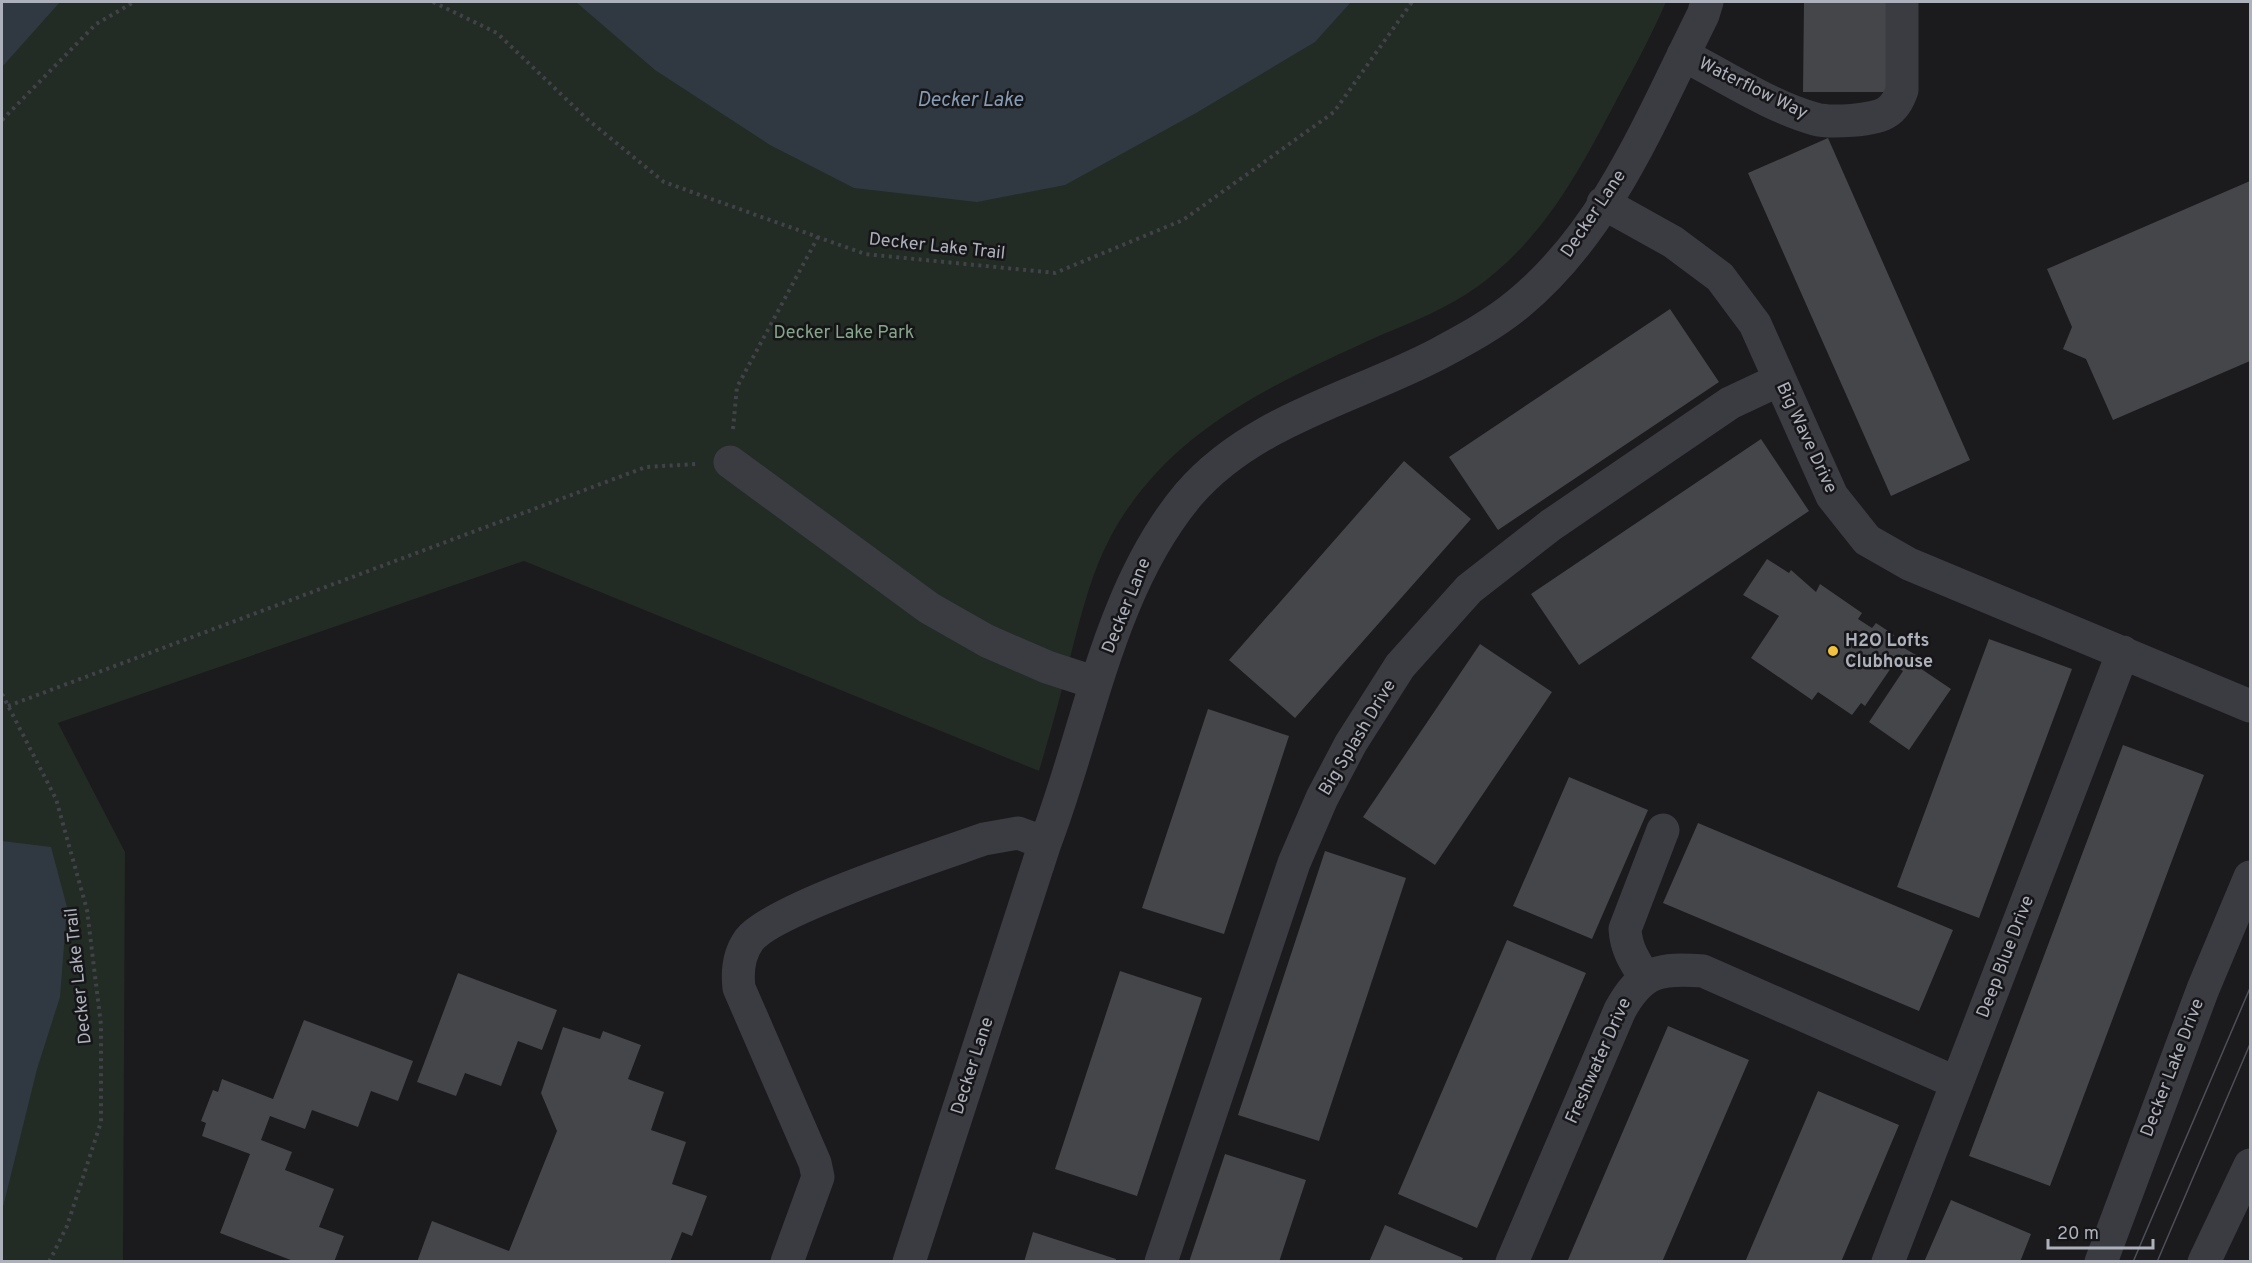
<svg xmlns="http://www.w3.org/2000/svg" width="2252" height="1263" font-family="Overpass,sans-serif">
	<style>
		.green { fill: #222b24 }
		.water { fill: #303941 }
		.building { fill: #45464a }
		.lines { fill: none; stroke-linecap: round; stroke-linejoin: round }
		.path { stroke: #414349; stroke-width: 4; stroke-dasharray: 3 4.5; stroke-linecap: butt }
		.minor { stroke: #3b3c42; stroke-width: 33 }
		.tram { stroke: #4e5057; stroke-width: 1.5 }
		.poi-dot { fill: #f2c13e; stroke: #161518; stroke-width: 2 }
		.labels { text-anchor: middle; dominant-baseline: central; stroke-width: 5; stroke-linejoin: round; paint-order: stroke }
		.street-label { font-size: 18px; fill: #adb1bc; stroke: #161518 }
		.park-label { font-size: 18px; fill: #85a789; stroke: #161518 }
		.poi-label { font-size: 18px; font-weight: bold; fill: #adb1bc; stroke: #161518; text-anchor: start }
		.water-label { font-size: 20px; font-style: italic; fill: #859cb6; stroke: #161518 }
	</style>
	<rect width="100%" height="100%" fill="#1b1a1d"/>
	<path class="green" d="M2 2H1666C1651 37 1632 71 1614 105 1577 175 1543 239 1477 287 1448 308 1412 322 1379 336 1274 384 1169 429 1111 536 1092 571 1082 612 1072 650 1062 691 1051 731 1039 771L524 561 58 723 125 852 123 1261 2 1262Z"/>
	<path class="water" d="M2 2H60L2 67Z
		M576 2H1351L1315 42 1196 113 1065 185 977 202 854 188 770 145 655 70Z
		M2 841 51 847 67 907 60 997 37 1069 2 1211Z"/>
	<path class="building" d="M1804 2H1887L1886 92H1803Z
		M1828 138 1970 460 1891 496 1748 173Z
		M2250 181V361L2113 420 2086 359 2063 349 2072 327 2047 269Z
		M1670 309 1719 382 1498 530 1449 457Z
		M1761 439 1809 511 1579 665 1531 594Z
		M1404 461 1471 519 1295 718 1229 660Z
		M1767 559 1789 573 1791 570 1816 592 1820 584 1862 613 1858 619 1872 628 1876 623 1894 635 1890 640 1916 655 1911 662 1951 689 1909 750 1869 722 1903 671 1893 665 1865 706 1861 703 1852 715 1818 692 1812 700 1751 658 1779 616 1743 595Z
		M1989 639 2072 669 1979 918 1897 887Z
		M1480 644 1552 692 1435 865 1363 817Z
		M1208 709 1289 736 1224 934 1142 908Z
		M2123 745 2204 775 2050 1186 1969 1156Z
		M1569 777 1648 810 1592 939 1513 906Z
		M1698 823 1953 930 1919 1011 1663 903Z
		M1325 851 1406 878 1319 1141 1238 1115Z
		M1507 940 1586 973 1477 1228 1398 1194Z
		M1120 971 1202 998 1137 1196 1055 1169Z
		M458 973 557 1010 542 1050 518 1041 501 1086 465 1073 456 1096 417 1082Z
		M304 1020 413 1061 398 1101 371 1091 358 1127 312 1110 305 1129 270 1116 261 1140 292 1152 285 1170 334 1189 319 1227 344 1236 334 1262H296L220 1233 250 1154 202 1136 206 1123 201 1121 213 1090 218 1092 222 1079 273 1099Z
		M1668 1026 1749 1060 1662 1262H1567Z
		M563 1027 600 1039 603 1031 641 1045 628 1079 664 1092 651 1130 686 1142 672 1184 707 1196 692 1236 682 1232 670 1262H417L432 1221 509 1251 557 1131 541 1093Z
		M1818 1091 1899 1125 1841 1262H1745Z
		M1225 1154 1306 1180 1279 1262H1189Z
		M1951 1200 2031 1234 2020 1262H1924Z
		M1385 1225 1463 1258 1461 1262H1369Z
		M1033 1232 1116 1259 1115 1262H1024Z"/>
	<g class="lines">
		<path class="path" d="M433 2 497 33 587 119 664 182 865 254 1055 273 1183 220 1334 112 1412 2
			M2 120 96 24 134 2
			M733 429 737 387 818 237
			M2 694 56 799 87 910 101 1025V1122L67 1226 49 1262
			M8 706 646 467 696 464"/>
		<path class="minor" d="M1683 55C1725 76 1769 106 1815 119 1829 123 1875 121 1887 112 1895 107 1899 99 1902 90V2
			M1603 203 1673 242 1720 277 1755 324 1832 496 1867 540 1909 564 2250 706
			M730 462 929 608 987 641 1047 667 1096 683
			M1645 977C1634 961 1626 948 1625 929L1663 830
			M787 1262 818 1177 815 1163 739 988C737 971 739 954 749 940 772 909 939 855 984 839L1018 833 1045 843
			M909 1262 1045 843C1089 728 1108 591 1188 495 1252 420 1354 398 1438 354 1466 339 1494 324 1518 304 1608 230 1652 116 1703 15L1707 2
			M1161 1262 1294 863 1322 798 1351 743 1400 666 1469 589 1551 525 1730 403 1779 380
			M1512 1262 1620 1010C1642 970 1660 968 1703 971L1957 1083
			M1888 1262 2123 652
			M2101 1262 2203 989 2250 877
			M2204 1262 2250 1165"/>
		<path class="tram" d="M2133 1262 2250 988
			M2157 1262 2250 1044"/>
	</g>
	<circle class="poi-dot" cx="1833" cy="651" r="6"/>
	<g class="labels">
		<g class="street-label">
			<text transform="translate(1753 89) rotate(26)">Waterflow Way</text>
			<text transform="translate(1594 214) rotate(-56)">Decker Lane</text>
			<text transform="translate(937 247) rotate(6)">Decker Lake Trail</text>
			<text transform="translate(1806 438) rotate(65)">Big Wave Drive</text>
			<text transform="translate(1127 606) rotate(-68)">Decker Lane</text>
			<text transform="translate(1358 738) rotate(-59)">Big Splash Drive</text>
			<text transform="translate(2006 957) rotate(-69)">Deep Blue Drive</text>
			<text transform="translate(79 976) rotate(-96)">Decker Lake Trail</text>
			<text transform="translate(1599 1061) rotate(-66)">Freshwater Drive</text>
			<text transform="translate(973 1066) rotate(-72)">Decker Lane</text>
			<text transform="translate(2173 1068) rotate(-69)">Decker Lake Drive</text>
		</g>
		<g class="park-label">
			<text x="844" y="333">Decker Lake Park</text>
		</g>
		<g class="poi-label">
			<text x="1845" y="641">H2O Lofts<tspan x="1845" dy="21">Clubhouse</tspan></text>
		</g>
		<g class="water-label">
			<text x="970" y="101">Decker Lake</text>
		</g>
	</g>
	<rect width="2252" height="1263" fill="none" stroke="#adb1bc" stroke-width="6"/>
	<path d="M2048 1239v9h105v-9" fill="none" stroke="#adb1bc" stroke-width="3"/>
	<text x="2057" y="1239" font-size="18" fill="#adb1bc" stroke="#161518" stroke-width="4.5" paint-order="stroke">20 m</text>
</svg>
